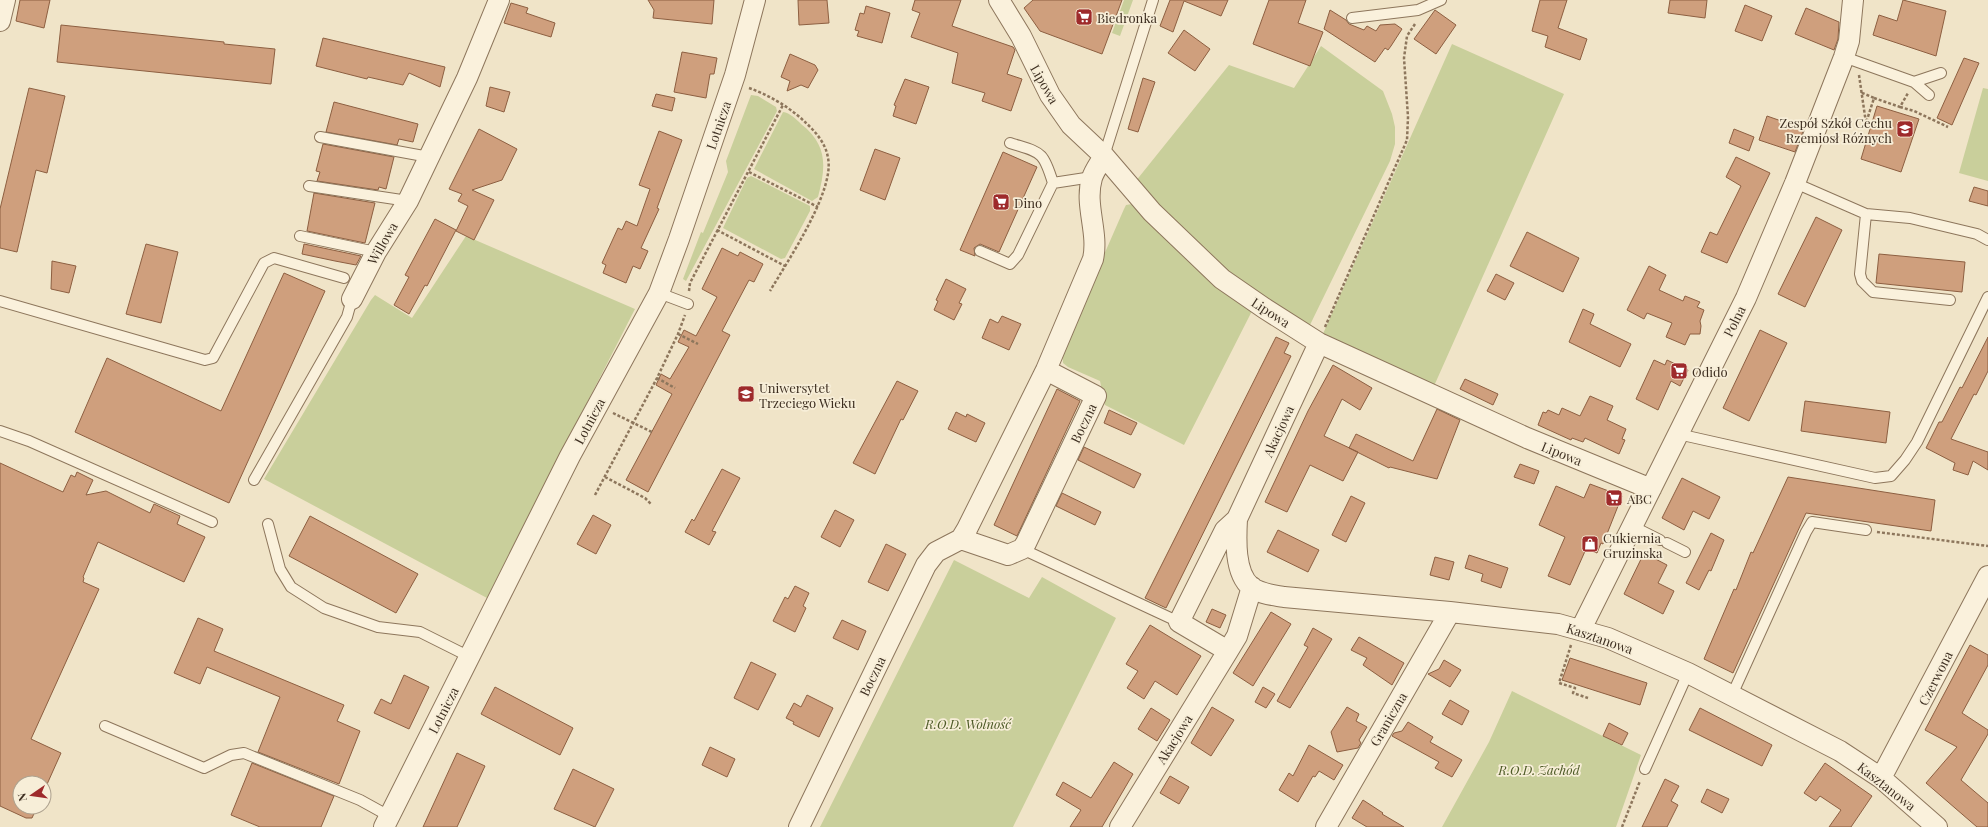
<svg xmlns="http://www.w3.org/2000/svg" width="1988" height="827" font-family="'Playfair Display',serif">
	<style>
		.green { fill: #c9cf9b }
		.building { fill: #cf9f7d; stroke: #8d5f41 }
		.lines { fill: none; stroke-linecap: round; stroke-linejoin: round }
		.lane-casing { stroke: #8d765c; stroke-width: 12 }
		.street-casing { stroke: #8d765c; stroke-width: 22 }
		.path { stroke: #8d765c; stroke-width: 2.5; stroke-dasharray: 3 2; stroke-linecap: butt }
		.lane { stroke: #faf1dc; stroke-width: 10 }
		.street { stroke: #faf1dc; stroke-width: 20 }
		.labels { text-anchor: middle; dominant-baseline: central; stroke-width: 3.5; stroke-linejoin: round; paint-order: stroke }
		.poi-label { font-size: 13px; fill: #3d2e20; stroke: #f7eed8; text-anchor: start }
		.street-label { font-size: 13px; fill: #3d2e20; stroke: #f7eed8 }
		.park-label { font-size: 13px; font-style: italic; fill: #4d5a26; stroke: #f7eed8 }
	</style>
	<rect width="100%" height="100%" fill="#f0e4c8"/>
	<path class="green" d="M1124 0H1133L1120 36 1112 33Z
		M1452 44 1564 94 1434 386 1322 336Z
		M1321 46 1383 91 1392 114 1395 127V144L1390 161 1308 329 1232 276 1135 182 1229 65 1294 88Z
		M1983 88 1988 89V181L1959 173Z
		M751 95 758 96 776 107 777 111 686 281 683 279 701 232 703 233 728 172 726 161Z
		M783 112C790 113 796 119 801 124 828 145 826 167 818 197L812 201 754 169Z
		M751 176 810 206V211L785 258 781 259 723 228 747 178Z
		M1132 204 1252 311 1184 445 1105 405 1100 381 1068 367 1063 363 1062 351 1124 209 1126 205Z
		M466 236 635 309 487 598 264 479 371 300 375 295 412 318Z
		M954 560 1029 598 1042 577 1116 618 1013 827H820Z
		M1512 691 1641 755 1616 827H1442L1489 742Z"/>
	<path class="building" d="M20 0H50L44 28 16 21Z
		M648 0H714L712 24 653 18 654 10Z
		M798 0H827L829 23 799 25Z
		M915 0H961L952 26 1013 47 1015 50 1007 74 1022 79 1011 111 982 101 985 93 952 83 958 53 911 37 920 13 912 10Z
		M1033 0H1122L1102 54 1040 31 1024 8Z
		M1170 0H1228L1221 16 1184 1 1173 32 1160 26Z
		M1269 0H1306L1298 23 1323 32 1310 66 1253 44Z
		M1540 0H1567L1558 28 1587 39 1580 60 1545 47 1548 36 1532 31Z
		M1670 0H1707L1705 18 1668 13Z
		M1903 0 1946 11 1936 56 1873 35 1879 15 1897 21Z
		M511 3 528 8 526 13 555 23 551 37 504 23Z
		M1745 5 1772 16 1762 41 1735 31Z
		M866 6 890 13 882 43 857 36 859 31 855 30 860 13 864 14Z
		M1806 8 1839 22 1838 39 1834 50 1795 34Z
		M1330 10 1346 20 1349 24 1364 30 1367 26 1376 31 1380 25 1395 24 1402 29 1391 46 1388 50 1385 48 1375 62 1324 29Z
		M1435 10 1456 25 1436 54 1414 39Z
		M61 25 224 42V44L275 49 271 84 57 62Z
		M1184 30 1210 49 1195 71 1168 53Z
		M323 38 445 67 440 87 409 73 403 85 368 77 367 79 316 66Z
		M682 52 717 58 714 74H710L706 98 674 92Z
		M790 54 815 65 818 70 808 88 801 85 787 91 790 81 781 77Z
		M1964 58 1979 63 1952 125 1937 118Z
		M1143 78 1155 82 1138 132 1128 129Z
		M905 79 929 87 916 124 893 116 896 106 894 105Z
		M490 87 510 92 504 112 486 106Z
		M29 88 65 96 47 173 36 170 17 252 0 248V209Z
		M656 94 675 98 672 111 652 106Z
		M334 102 418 124 413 142 399 139 397 145 326 132Z
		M1877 106 1919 119 1901 172 1861 159Z
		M1767 116 1804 129 1795 152 1759 140Z
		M479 129 517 149 502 180 472 190 494 200 474 240 456 231 468 206 458 201 462 194 449 189Z
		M1734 129 1754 137 1749 151 1729 143Z
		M659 131 682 140 657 208 659 209 641 248 648 251 640 269 633 266 626 283 603 273 606 265 602 263 618 228 622 230 626 221 637 226 650 189 639 185Z
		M323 144 394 157 386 189 379 187 378 190 317 181 320 172 316 171Z
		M875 149 900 158 885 200 860 190Z
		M1003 152 1037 167 999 252 980 244 974 248 975 256 960 250Z
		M1736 157 1770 173 1727 263 1701 252 1710 232 1717 235 1741 186 1726 177Z
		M1974 187 1988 191V206L1969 201Z
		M314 193 375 203 365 243 307 231Z
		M1816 217 1842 230 1805 307 1778 294Z
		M435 219 456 230 427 286 425 285 409 314 394 305 409 277 405 275Z
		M1527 232 1579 258 1563 292 1510 266Z
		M146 244 178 252 161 323 126 314Z
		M304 244 361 256 356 265 335 261 302 254Z
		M722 248 738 256 740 252 763 264 754 282 749 280 722 331 730 335 648 492 626 480 672 394 656 385 661 374 670 379 689 347 678 342 684 330 696 336 717 297 702 289Z
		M1879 254 1965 262 1962 292 1876 283Z
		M52 261 76 266 69 293 51 289Z
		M1649 266 1666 275 1659 290 1683 301 1685 296 1700 302 1697 307 1704 310 1700 321 1701 326 1700 334H1690L1685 345 1666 337 1672 323 1647 313 1644 319 1627 310Z
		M284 273 325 291 229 503 75 432 107 358 221 411Z
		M1496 274 1514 283 1505 300 1487 291Z
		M946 279 966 289 959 303 962 304 954 320 934 310 938 301 936 300Z
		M1583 309 1594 314 1590 324 1631 344 1620 367 1569 342Z
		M1002 316 1021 324 1009 350 982 338 990 319 998 323Z
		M1760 330 1787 343 1749 421 1723 408Z
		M1276 337 1289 343 1284 353 1291 356 1166 608 1145 598Z
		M1988 337V371L1976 395 1974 394 1951 439 1988 452V470L1973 461 1968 475 1953 470 1955 463 1926 448 1939 422H1942L1960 387 1962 388Z
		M1654 360 1665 365 1667 360 1688 370 1680 386 1671 381 1658 410 1636 399Z
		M1333 365 1372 388 1360 410 1342 399 1324 436 1358 452 1343 481 1310 465 1287 512 1265 502 1308 411Z
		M1465 379 1498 394 1493 405 1460 389Z
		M897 381 918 391 903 420 901 419 875 474 853 463Z
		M1057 389 1080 401 1017 536 994 525Z
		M1590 396 1613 406 1607 420 1626 429 1622 439 1625 440 1619 454 1585 438 1583 442 1572 438 1571 440 1538 425 1543 412 1546 413 1548 410 1559 415 1562 408 1580 416Z
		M1805 401 1890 412 1886 443 1801 431Z
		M1437 409 1460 420 1437 479 1390 467 1389 468 1349 448 1356 434 1413 461Z
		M1109 410 1137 423 1131 435 1104 423Z
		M956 412 966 417 967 414 985 423 976 442 948 429Z
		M1084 447 1141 474 1134 488 1078 460Z
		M0 463 63 492 71 475 75 477 77 472 93 480 86 495 106 491 150 513 154 504 180 516 177 524 205 537 184 582 98 542 83 577 84 578 83 582 99 589 31 739 61 753 44 791V783H20V807H37L32 818H26L0 806Z
		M1520 464 1539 471 1534 484 1514 477Z
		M722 469 740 478 712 531 716 532 709 545 685 532 692 519 694 521Z
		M1788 477 1935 500 1931 531 1806 513 1733 673 1704 659 1734 589 1736 590 1751 552 1753 553Z
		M1682 478 1720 497 1709 519 1693 511 1684 530 1662 518Z
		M1590 484 1622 496 1603 544 1601 543 1597 553 1586 549 1570 585 1548 576 1565 537 1539 525 1556 486 1584 498Z
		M1062 493 1101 512 1095 525 1056 506Z
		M1351 496 1365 503 1346 542 1332 535Z
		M835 510 854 520 840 547 821 537Z
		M593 515 611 525 596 554 577 544Z
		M310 516 418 574 396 613 289 556Z
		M1278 530 1319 550 1308 572 1267 552Z
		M1711 533 1724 540 1711 571 1709 570 1699 590 1686 583Z
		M886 544 906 554 888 591 868 582Z
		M1644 553 1667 565 1658 583 1674 591 1663 614 1624 594Z
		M1469 555 1508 568 1501 588 1481 581 1483 574 1465 568Z
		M1435 557 1454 562 1449 580 1430 575Z
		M795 586 809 593 803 606 806 608 795 632 773 621 785 597 788 599Z
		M1212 609 1226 615 1220 628 1206 622Z
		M1271 612 1291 624 1253 686 1233 673Z
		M198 618 223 629 214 651 344 705 337 721 360 731 339 784 258 752 280 697 207 667 200 684 174 673Z
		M842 620 866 631 858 650 833 638Z
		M1150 625 1201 656 1177 695 1155 681 1144 699 1127 688 1138 671 1126 664Z
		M1313 628 1332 639 1290 708 1277 701 1308 647 1304 645Z
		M1359 637 1404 663 1392 685 1363 665 1367 658 1351 650Z
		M1970 645 1988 655V665L1962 713 1988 730V734L1961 780 1988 803V827H1977L1926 783 1957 747 1925 730Z
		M1570 658 1647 683 1640 705 1562 680Z
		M1444 660 1461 670 1450 687 1428 674 1439 669Z
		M751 662 776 674 758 710 734 698Z
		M404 675 429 687 409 729 374 713 381 699 391 704Z
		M495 687 573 728 560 755 481 714Z
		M1263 687 1275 694 1266 708 1255 702Z
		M807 695 833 708 819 737 793 724 794 722 786 718 794 703 801 707Z
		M1450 700 1469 711 1462 725 1442 714Z
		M1212 707 1234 720 1211 756 1191 743Z
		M1347 707 1359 714 1356 721 1367 727 1359 740 1361 743 1358 748 1337 752 1331 732Z
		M1151 708 1170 720 1157 741 1138 729Z
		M1700 708 1772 745 1762 766 1689 730Z
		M1408 722 1433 737 1430 742 1462 760 1452 777 1435 768 1439 762 1392 736 1394 733 1402 731Z
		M1609 723 1628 733 1622 745 1603 736Z
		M1309 745 1343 765 1334 780 1319 771 1315 777 1313 776 1298 802 1279 790 1289 773 1293 776Z
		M710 747 735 759 727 777 702 765Z
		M457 753 485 766 457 827H423Z
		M1114 762 1133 774 1102 827H1070L1081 810 1056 795 1063 782 1091 798Z
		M252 763 334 796 321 827H260L231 815Z
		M1825 763 1872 796 1851 827H1829L1841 810 1820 796 1816 801 1804 793Z
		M573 769 614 789 595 827 554 809Z
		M1170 776 1189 787 1179 804 1160 793Z
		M1665 779 1679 786 1671 801 1678 805 1667 827H1642Z
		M1707 789 1729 799 1722 813 1701 802Z
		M1363 800 1383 813 1382 814 1404 827H1367L1352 818Z"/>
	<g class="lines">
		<g class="lane-casing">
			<path id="lane" d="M1352 18 1418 10 1441 0
				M1844 57 1914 82 1929 95
				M1914 82 1941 73
				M320 137 429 157
				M1010 143C1041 153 1043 150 1053 183L1092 177
				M1104 156 1153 0
				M1795 183 1866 214 1860 274 1862 281 1873 292 1950 300
				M309 186 408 201
				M1866 214 1910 218 1977 234 1988 240
				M300 236 376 252
				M980 251 1010 264 1018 255 1053 183
				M659 293 688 304
				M0 301 205 360 213 358 264 263 274 258 344 278
				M0 431 29 441 212 522
				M1678 434 1875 478 1891 476 1905 460 1917 442 1988 297
				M254 480 347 317 352 299
				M268 524 280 569 291 587 324 608 378 627 420 632 470 657
				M1632 526 1660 540
				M1667 543 1685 552
				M1022 549 1179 622
				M1732 695 1806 532 1812 522 1866 530
				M105 726 204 768 231 755 244 753 360 800 389 816
				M1645 769 1688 673"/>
		</g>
		<g class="street-casing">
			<path id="street" d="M999 0 1021 36 1050 95 1071 125 1104 156 1152 212 1222 279 1264 308 1319 343 1527 438 1651 489
				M0 21 5 0
				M352 299 376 252 408 201 467 78 499 0
				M1319 343 1237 519C1236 538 1234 573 1251 587 1260 594 1273 595 1284 597L1450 612 1558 624 1608 638 1688 673 1840 751 1881 778 1937 827
				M961 539 1008 555 1022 549 1026 543 1096 396 1046 370
				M1581 629 1746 298 1795 183 1844 57 1849 41 1853 0
				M1228 651 1179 622 1225 530 1237 519
				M1881 778 1988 576
				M384 827 570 456 659 293 679 239 735 75 755 0
				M799 827 926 565 936 552 961 539 967 529 1046 370 1093 259C1099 232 1084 205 1092 178 1094 171 1100 163 1104 156
				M1120 827 1228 651 1237 636 1252 587
				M1326 827 1450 612"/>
		</g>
		<path class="path" d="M1859 75 1866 123 1874 98 1860 92
			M749 88C769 95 791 108 806 123 816 132 826 144 828 158 835 191 787 262 770 291
			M1874 98 1900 107 1908 93
			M1900 107 1914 111 1948 127
			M749 172 818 207
			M717 230 785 266
			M689 291 690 283 783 105
			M1325 327 1407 140 1408 117 1404 58 1407 36 1415 24
			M678 334 698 344
			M657 378 675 388
			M613 413 652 432
			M605 477 645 498 651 504
			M595 495 657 378 678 334 685 315
			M1877 532 1988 546
			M1571 645 1559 683 1575 688 1573 693 1588 698
			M1622 827 1640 781"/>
		<use href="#lane" class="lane"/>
		<use href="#street" class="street"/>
	</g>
	<defs>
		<g id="supermarket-square" transform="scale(0.9)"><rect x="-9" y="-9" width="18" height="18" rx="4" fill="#9e2a2b" stroke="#f7eed8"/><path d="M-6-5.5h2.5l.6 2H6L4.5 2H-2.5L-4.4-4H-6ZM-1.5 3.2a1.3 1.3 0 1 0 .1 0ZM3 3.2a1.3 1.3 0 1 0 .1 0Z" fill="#fff"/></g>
		<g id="school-square" transform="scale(0.9)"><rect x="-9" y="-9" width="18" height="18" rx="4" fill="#9e2a2b" stroke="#f7eed8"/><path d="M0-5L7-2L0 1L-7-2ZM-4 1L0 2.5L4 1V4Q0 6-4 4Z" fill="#fff"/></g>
		<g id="university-square" transform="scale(0.9)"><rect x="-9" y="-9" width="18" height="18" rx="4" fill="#9e2a2b" stroke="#f7eed8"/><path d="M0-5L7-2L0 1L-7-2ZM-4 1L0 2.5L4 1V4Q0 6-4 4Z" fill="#fff"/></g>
		<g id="shop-square" transform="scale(0.9)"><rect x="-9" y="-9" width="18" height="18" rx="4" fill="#9e2a2b" stroke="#f7eed8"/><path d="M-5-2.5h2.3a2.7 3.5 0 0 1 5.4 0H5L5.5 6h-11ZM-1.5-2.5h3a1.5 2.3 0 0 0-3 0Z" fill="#fff"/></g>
	</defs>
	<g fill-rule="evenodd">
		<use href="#supermarket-square" x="1084" y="17"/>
		<use href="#school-square" x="1905" y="129"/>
		<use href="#supermarket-square" x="1001" y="202"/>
		<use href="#supermarket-square" x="1679" y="371"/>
		<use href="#university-square" x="746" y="394"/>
		<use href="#supermarket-square" x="1614" y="498"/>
		<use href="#shop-square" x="1590" y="544"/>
	</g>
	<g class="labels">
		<g class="poi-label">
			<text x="1097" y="17">Biedronka</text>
			<text x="1892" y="122" text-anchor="end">Zespół Szkół Cechu<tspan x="1892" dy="15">Rzemiosł Różnych</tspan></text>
			<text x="1014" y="202">Dino</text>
			<text x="1692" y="371">Odido</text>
			<text x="759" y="387">Uniwersytet<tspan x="759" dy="15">Trzeciego Wieku</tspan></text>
			<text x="1627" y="498">ABC</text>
			<text x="1603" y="537">Cukiernia<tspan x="1603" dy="15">Gruzinska</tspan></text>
		</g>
		<g class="street-label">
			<text transform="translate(1045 84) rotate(60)">Lipowa</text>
			<text transform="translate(718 125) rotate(-71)">Lotnicza</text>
			<text transform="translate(382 243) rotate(-60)">Willowa</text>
			<text transform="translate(1271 312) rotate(33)">Lipowa</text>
			<text transform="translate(1734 321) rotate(-63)">Polna</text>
			<text transform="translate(589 421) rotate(-62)">Lotnicza</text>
			<text transform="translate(1083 423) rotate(-64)">Boczna</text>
			<text transform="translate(1278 431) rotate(-65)">Akacjowa</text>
			<text transform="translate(1562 453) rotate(22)">Lipowa</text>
			<text transform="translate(1600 638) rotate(19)">Kasztanowa</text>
			<text transform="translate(872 676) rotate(-64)">Boczna</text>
			<text transform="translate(1935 678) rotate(-63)">Czerwona</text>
			<text transform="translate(443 710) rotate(-63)">Lotnicza</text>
			<text transform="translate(1388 719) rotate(-60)">Graniczna</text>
			<text transform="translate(1174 739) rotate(-58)">Akacjowa</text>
			<text transform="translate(1887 786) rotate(38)">Kasztanowa</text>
		</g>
		<g class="park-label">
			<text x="968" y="723">R.O.D. Wolność</text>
			<text x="1539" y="769">R.O.D. Zachód</text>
		</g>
	</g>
	<g transform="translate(32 795) rotate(257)"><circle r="19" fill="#f7eed8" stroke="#ada18e"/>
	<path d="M0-3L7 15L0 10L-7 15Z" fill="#9e2a2b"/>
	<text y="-6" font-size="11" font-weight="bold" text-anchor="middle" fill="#3d2e20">N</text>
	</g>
</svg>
